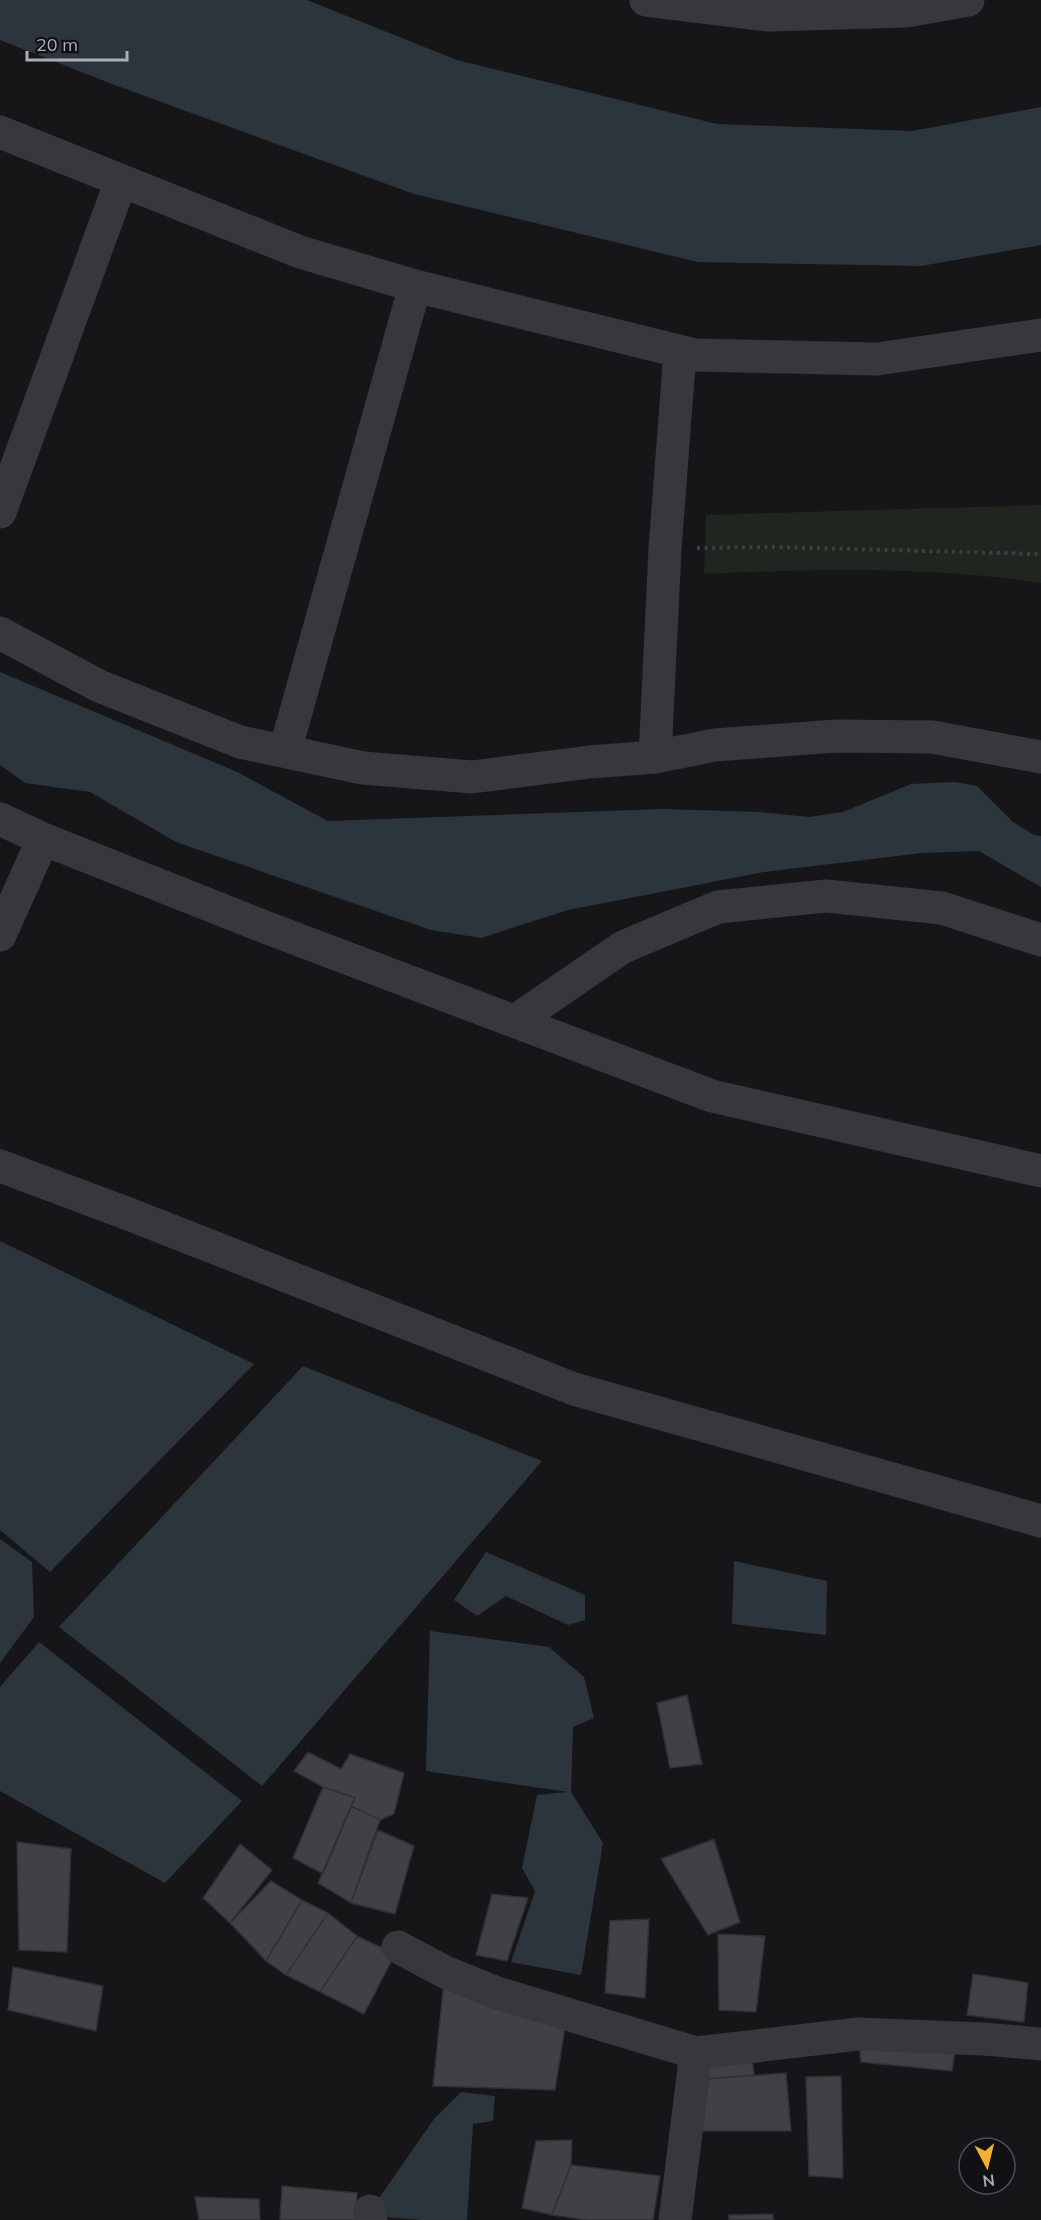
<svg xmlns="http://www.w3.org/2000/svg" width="1041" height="2220" font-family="Mulish,sans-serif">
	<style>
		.green { fill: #1e261f }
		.water { fill: #2c353c }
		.building { fill: #404145; stroke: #303034; stroke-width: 1.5 }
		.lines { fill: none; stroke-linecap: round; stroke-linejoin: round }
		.path { stroke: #3d3f44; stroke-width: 4; stroke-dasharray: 3 4.5; stroke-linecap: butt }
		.minor { stroke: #37383d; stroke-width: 33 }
	</style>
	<rect width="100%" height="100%" fill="#161618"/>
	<path class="green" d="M1041 505V583C929 566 816 569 704 574L706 515Z"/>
	<path class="water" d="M0 0H307L457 60 717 124 912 131 1041 107V245L921 266 698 262 414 194 112 84 0 40Z
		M0 672 235 771 328 821 662 809 760 812 809 817 843 812 911 784 955 782 977 786 1013 822 1034 835 1041 836V887L979 851 922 853 764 872 568 910 481 938 431 930 176 842 90 792 25 783 0 765Z
		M0 1241 254 1364 50 1572 0 1530Z
		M303 1366 542 1461 262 1786 59 1627Z
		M0 1539 32 1562 34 1617 0 1663Z
		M486 1552 585 1595V1620L568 1625 506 1596 477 1616 454 1600Z
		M734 1561 827 1581 826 1635 732 1624Z
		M430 1631 549 1647 584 1677 594 1718 573 1727 571 1792 603 1843 581 1975 511 1962 535 1891 522 1868 537 1795 568 1792 426 1771Z
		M39 1642 242 1801 165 1883 0 1791V1687Z
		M461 2092 495 2096 493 2121 473 2124 467 2220H423L371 2216 370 2211 434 2119Z"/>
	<path class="building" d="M687 1695 702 1764 670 1768 657 1703Z
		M308 1752 341 1769 350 1754 404 1773 394 1814 380 1820 351 1806 355 1798 323 1787 294 1771Z
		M323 1787 355 1798 323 1874 293 1858Z
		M351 1806 380 1820 351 1903 318 1883Z
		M378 1830 414 1846 395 1914 351 1903Z
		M714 1839 740 1922 708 1935 661 1859Z
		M17 1842 71 1849 67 1952 19 1950Z
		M240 1844 272 1870 230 1923 203 1898Z
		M271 1881 302 1900 266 1961 230 1923Z
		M492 1894 528 1898 507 1961 476 1955Z
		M302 1900 328 1913 286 1975 266 1961Z
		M328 1913 357 1936 320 1992 286 1975Z
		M649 1919 645 1998 605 1993 610 1921Z
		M718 1934 765 1936 756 2012 719 2010Z
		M357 1936 395 1954 364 2014 320 1992Z
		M13 1967 103 1986 96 2031 8 2010Z
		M445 1972 567 2015 555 2090 433 2086Z
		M973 1974 1028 1983 1024 2022 967 2015Z
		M858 2034 957 2038 952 2071 861 2062Z
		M751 2047 754 2075 692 2080 696 2053Z
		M786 2073 791 2131H686L692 2080Z
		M841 2076 843 2178 809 2176 806 2077Z
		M572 2140 571 2165 552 2215 522 2208 536 2141Z
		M571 2165 660 2176 653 2220H588L552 2215Z
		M282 2186 357 2193 356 2220H280Z
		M195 2197 259 2199 260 2220H199Z
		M773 2214V2220H729V2215Z"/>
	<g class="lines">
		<path class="path" d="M697 548 772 547 1041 554"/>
		<path class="minor" d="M646 0 768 15 907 11 968 0
			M0 132 300 252 415 286 695 355 877 359 1041 335
			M0 512 121 181
			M0 633 99 686 240 742 363 768 472 777 590 762 655 757 715 745 836 736 932 737 1041 757
			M285 751 415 286
			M655 757 665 549 680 352
			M0 819 43 839 270 929 712 1096 1041 1171
			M0 935 43 839
			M515 1021 623 947 718 907 826 896 942 908 1041 940
			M0 1166 126 1213 574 1389 1041 1521
			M398 1947 445 1972 497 1993 696 2053 858 2034 984 2039 1041 2044
			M370 2211 371 2220
			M675 2220 696 2053"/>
	</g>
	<g transform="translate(987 2166) rotate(173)"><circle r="28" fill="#111113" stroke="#4d4f55" stroke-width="1.5"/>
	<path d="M0-4.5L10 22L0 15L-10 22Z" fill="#f2b134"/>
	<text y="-9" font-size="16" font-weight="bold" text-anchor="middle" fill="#a8adb8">N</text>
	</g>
	<path d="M27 51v9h100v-9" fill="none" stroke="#a8adb8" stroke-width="3"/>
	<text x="36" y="51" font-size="18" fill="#a8adb8" stroke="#111113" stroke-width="4.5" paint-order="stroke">20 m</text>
</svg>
